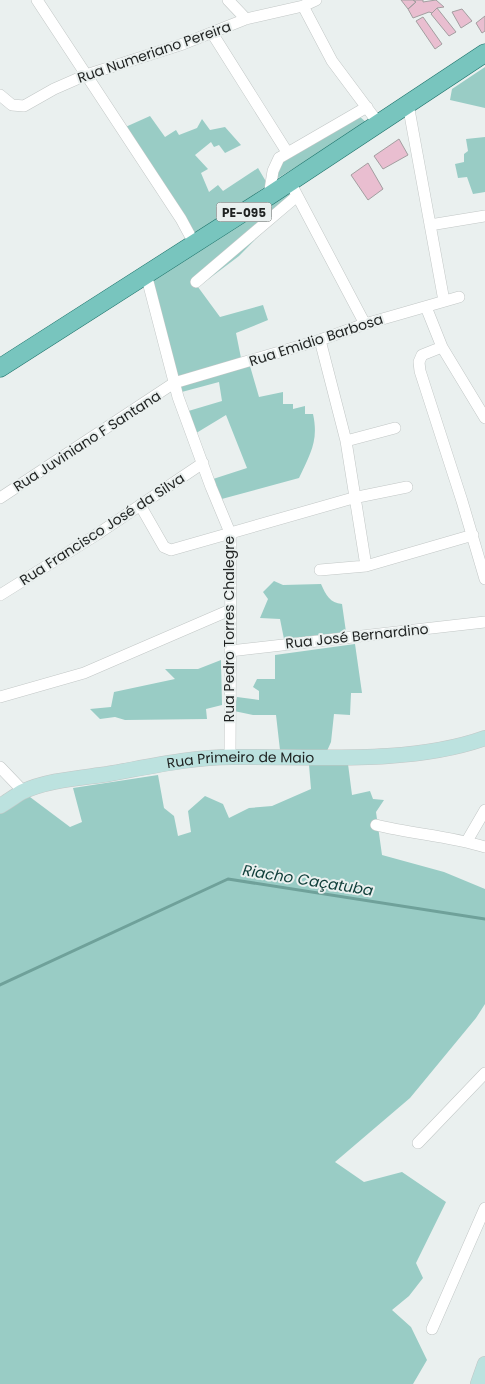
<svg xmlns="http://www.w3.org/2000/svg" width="485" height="1384" font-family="Poppins,sans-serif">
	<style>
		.forest { fill: #99ccc5 }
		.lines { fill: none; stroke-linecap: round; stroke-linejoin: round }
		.stream { stroke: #6fa19a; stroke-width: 3 }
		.building { fill: #e9bed0; stroke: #a39ea0 }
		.street-casing { stroke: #c2c7c6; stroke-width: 12 }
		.secondary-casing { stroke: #c2c7c6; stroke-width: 16 }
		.primary-casing { stroke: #1e736b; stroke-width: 19 }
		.street { stroke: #fff; stroke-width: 11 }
		.secondary { stroke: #bce2df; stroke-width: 15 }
		.primary { stroke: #78c5be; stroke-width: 18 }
		.labels { text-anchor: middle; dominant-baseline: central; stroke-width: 4; stroke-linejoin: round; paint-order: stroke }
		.shield { fill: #eaf0ef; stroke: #5c605f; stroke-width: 1 }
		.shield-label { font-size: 12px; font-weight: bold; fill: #1f2221 }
		.street-label { font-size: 14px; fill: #1f2221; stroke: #eaf0ef }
		.water-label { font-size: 15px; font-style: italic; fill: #0f3e39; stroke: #eaf0ef }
	</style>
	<rect width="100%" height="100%" fill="#eaf0ef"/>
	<path class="forest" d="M485 67V108L450 100 452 89Z
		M150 116 165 137 176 130 179 135 197 128 202 119 210 130 225 127 241 145 225 153 219 145 214 147 211 142 195 155 208 169 201 173 209 192 218 185 223 191 258 168 268 185 190 237 121 129Z
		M359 116 367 123 278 178 274 171 288 152Z
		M485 137V192L473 194 467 177 458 178 455 164 464 162V154L468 151 466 139Z
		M289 185 295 199 239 256 198 287 220 317 263 305 268 320 236 333 242 363 209 376 250 366 259 397 283 392V404H293V409L305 406V414H313C319 441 310 454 299 478L218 500 210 480 247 468 226 415 193 435 185 412 222 401 219 382 178 393 143 278Z
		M274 581 283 585 321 584C326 595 330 603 342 604L346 632 284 639 280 619 260 618 268 599 263 592Z
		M355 644 362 693H351L350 715 334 714 331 742 327 751 280 750 276 715H253L234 711 237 697 259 700V691L253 687 257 679H275V655Z
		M221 660 222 705 206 709 207 719 125 720 115 717 100 719 90 709 111 707 114 692 175 679 165 669H198Z
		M348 764 352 795 370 791 373 799 384 800 376 812 382 855 444 872 485 889V1004L476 1018 410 1098 335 1162 364 1182 402 1172 446 1202 416 1263 423 1278 409 1296 392 1310 411 1327 427 1360 413 1384H0V806L22 791 70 827 82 822 73 788 158 775 164 808 174 816 178 836 191 832 188 811 205 796 223 804 229 818 249 808 272 806 311 789 309 765Z"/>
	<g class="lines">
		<path class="stream" d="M0 985 228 879 485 919"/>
	</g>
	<path class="building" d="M401 0H413L416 2 408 9Z
		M413 0H423V2L436 0 444 7 437 8 432 13 429 12 413 18 408 9 416 2Z
		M437 8 456 32 449 36 431 14Z
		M462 9 472 21 461 28 452 12Z
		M485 16V31L482 33 476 23Z
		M423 17 442 44 435 49 416 21Z
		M399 139 408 155 383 169 374 156Z
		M368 163 383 189 368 200 351 175Z"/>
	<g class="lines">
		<g class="street-casing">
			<path id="street" d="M37 0 181 219 194 243
				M228 0 246 19
				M303 6 332 61 379 124
				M212 33 287 152
				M0 95 12 105 24 106 54 89 86 75 183 44 246 19 303 6 316 0
				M408 104 444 301
				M290 182 365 324
				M269 196 273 171 279 158 367 107
				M430 225 485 216
				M146 274 178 397 211 487 231 535 230 757
				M196 282 297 196
				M426 307 442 347 485 418
				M320 340 346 441 366 566
				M442 347 422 355 419 362 420 371 462 501 485 579
				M346 441 395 428
				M0 498 174 383 320 340 365 324 459 297
				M140 505 164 547 171 550 353 498 407 487
				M320 570 366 566 473 535
				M0 595 96 535 203 463
				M230 651 485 622
				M0 697 84 673 230 610
				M0 767 23 791
				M376 825C412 834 450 836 485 847
				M467 841 485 810
				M418 1143 485 1073
				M432 1329 485 1208"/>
		</g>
		<g class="secondary-casing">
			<g id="secondary">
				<path id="s1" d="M0 806C7 802 15 796 22 792 47 780 81 778 108 774 148 767 191 757 232 757 310 756 410 765 485 738"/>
				<path d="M478 1384 485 1364"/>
			</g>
		</g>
		<g class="primary-casing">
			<path id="primary" d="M0 368 269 196 485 53"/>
		</g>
		<use href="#street" class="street"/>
		<use href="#secondary" class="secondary"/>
		<use href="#primary" class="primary"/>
	</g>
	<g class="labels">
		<rect class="shield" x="216.5" y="202.5" width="55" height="19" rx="4"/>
		<g class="shield-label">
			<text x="244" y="212">PE-095</text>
		</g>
		<g class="street-label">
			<text transform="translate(154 52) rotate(-19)">Rua Numeriano Pereira</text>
			<text transform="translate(316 340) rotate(-18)">Rua Emidio Barbosa</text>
			<text transform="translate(87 441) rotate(-33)">Rua Juviniano F Santana</text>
			<text transform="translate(102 529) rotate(-33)">Rua Francisco José da Silva</text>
			<text transform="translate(229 629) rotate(-90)">Rua Pedro Torres Chalegre</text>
			<text transform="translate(357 636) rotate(-6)">Rua José Bernardino</text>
			<text stroke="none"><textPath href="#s1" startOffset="248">Rua Primeiro de Maio</textPath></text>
		</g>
		<g class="water-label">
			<text transform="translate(308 880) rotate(9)">Riacho Caçatuba</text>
		</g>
	</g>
</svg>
